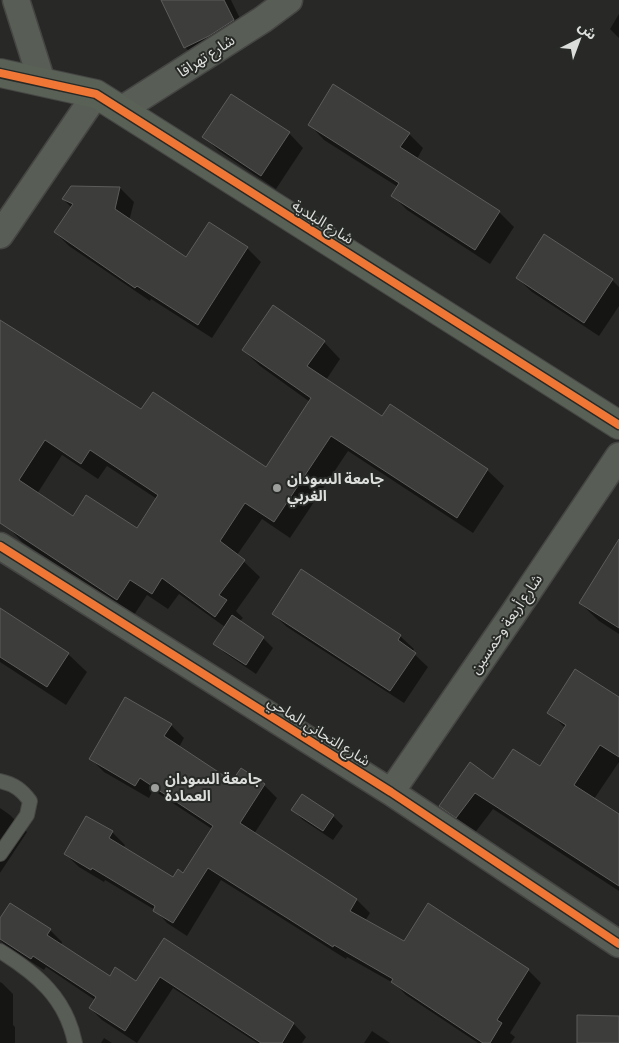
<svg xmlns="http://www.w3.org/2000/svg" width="619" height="1043" font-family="Bitter,'Noto Sans Arabic',serif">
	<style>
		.shadow { fill: #0007; fill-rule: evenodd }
		.building { fill: #3d3e3c; stroke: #5c5d5b; fill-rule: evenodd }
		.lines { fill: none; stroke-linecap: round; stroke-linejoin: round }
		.lane-casing { stroke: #454644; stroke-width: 16 }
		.street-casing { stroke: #454644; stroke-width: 29 }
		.secondary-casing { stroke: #454644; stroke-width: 30 }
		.lane { stroke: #585d55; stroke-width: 14 }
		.street { stroke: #585d55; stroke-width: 26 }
		.secondary { stroke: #596056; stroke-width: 28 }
		.cycleway-casing { stroke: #272a26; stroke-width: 11 }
		.cycleway { stroke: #f07635; stroke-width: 8 }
		.poi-dot { fill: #9d9f9c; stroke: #272a26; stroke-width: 2 }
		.labels { text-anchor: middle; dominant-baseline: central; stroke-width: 4; stroke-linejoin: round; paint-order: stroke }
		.street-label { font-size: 15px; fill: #dcdedb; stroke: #272a26 }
		.poi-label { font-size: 15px; font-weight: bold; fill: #dcdedb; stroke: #272a26; text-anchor: start }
	</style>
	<rect width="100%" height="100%" fill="#282927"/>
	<path class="shadow" d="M175 0H231L248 35 199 62 185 47Z
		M619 14V38L610 29Z
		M310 125 409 134 423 148 417 159 499 212 514 227 490 264 407 210 393 196 398 187 324 140Z
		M289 133 303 148 276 189 219 151 204 137Z
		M71 187 120 188 134 202 129 221 187 259 247 248 261 262 212 338 151 299 150 301 69 246 55 232 72 208 63 199Z
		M517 278 612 280 619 287V306L599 336 532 292Z
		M273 307 324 342 340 359 326 380 382 418 390 406 487 470 504 486 473 533 348 451 290 538 262 519 237 555 260 577 236 611 243 618 239 622 263 638 273 648 256 674 225 653 215 644 225 627 179 594 168 609 147 595 134 615 22 542 6 525 0 517V322L142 411 266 469 310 402 260 366 243 350ZM62 455 98 479 107 466 157 499 137 530 73 518 37 494Z
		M619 542V634L599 621 580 603Z
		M0 610 68 654 87 672 66 705 0 662Z
		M273 614 400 636 414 649 412 652 428 667 404 703 287 627Z
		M619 699V762L594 799 619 815V891L493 809 474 834 458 823 440 806 494 781 540 767 565 728 549 712Z
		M171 725 184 738 179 747 232 783 264 785 277 798 254 834 357 900 370 913 365 921 404 943 428 905 528 970 541 983 510 1033 515 1037 511 1043H478L406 995 395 984 347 957 346 959 221 880 187 936 167 923 155 910 105 880 104 882 79 867 65 854 112 832 125 845 123 848 174 879 184 874 212 829 153 790 149 798 104 772 91 759Z
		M0 808 10 815 27 832 0 873Z
		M293 810 333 816 343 826 333 840 303 820Z
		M0 921 50 930 62 942 61 945 110 978 136 982 164 940 294 1024 306 1037 302 1043H257L173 988 137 1043 102 1020 90 1008 95 1000 46 967 44 970 5 945 0 940Z
		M0 982 2 983 13 994V1025L15 1027V1043H20H0Z
		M372 1031 390 1043H364Z
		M104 1038 112 1043H101Z"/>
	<path class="building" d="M161 0H224L234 20 209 36 184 48Z
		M333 84 410 133 400 147 500 211 475 250 391 196 399 183 308 125Z
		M231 94 290 132 261 176 202 137Z
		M71 186 120 187 115 209 186 257 209 222 248 247 198 325 137 286 135 288 54 232 73 204 62 199Z
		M544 234 613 279 584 323 516 278Z
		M273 305 325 341 307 366 382 416 390 404 488 469 457 518 331 436 274 522 245 503 220 541 245 560 219 595 227 600 215 617 162 578 152 594 130 580 117 600 0 523V320L141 409 153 392 266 467 311 398 242 350ZM45 440 81 464 90 450 158 495 137 528 86 495 73 516 19 480Z
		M619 539V628L579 603Z
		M301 569 401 635 398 640 416 653 390 691 272 614Z
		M0 608 69 653 47 687 0 657Z
		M232 615 264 637 246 665 213 644Z
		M575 669 619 697V757L600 745 574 785 619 814V886L475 793 456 818 439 806 470 762 493 779 513 749 540 766 566 725 547 713Z
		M125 697 172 724 164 736 232 781 241 768 265 784 240 823 357 899 350 911 404 941 428 903 529 969 497 1020 502 1023 490 1043H483L391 982 393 979 334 945 333 947 208 868 173 923 153 911 155 906 92 868 91 870 64 854 86 816 113 831 109 838 173 877 178 869 183 873 213 826 140 778 135 786 89 759Z
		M302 794 334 815 323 831 291 810Z
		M10 903 51 929 47 935 110 976 115 967 136 981 164 938 294 1023 282 1043H261L160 977 125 1031 89 1008 96 997 33 956 31 959 0 939V918Z
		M577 1015 619 1016V1043H577Z"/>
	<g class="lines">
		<g class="lane-casing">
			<path id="lane" d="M0 781C14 784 22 790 30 801L27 815 0 854
				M0 951C37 974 66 998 75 1043"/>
		</g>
		<g class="street-casing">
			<path id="street" d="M16 0 42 82
				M121 110 262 20 289 0
				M0 235 96 94
				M0 546 391 792 619 944
				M391 792 513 614 619 456"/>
		</g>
		<g class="secondary-casing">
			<path id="secondary" d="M0 73 96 94 619 425"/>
		</g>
		<use href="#lane" class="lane"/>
		<use href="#street" class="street"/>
		<use href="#secondary" class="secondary"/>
		<g class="cycleway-casing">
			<path id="cycleway" d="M0 73 96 94 619 425
				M0 546 391 792 619 944"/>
		</g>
		<use href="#cycleway" class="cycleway"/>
	</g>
	<g class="poi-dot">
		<circle cx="277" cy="488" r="5"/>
		<circle cx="155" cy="788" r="5"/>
	</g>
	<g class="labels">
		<g class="street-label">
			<text transform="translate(206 56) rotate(-33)">شارع تهراقا</text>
			<text transform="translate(323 222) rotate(32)">شارع البلدية</text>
			<text transform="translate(506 624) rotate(-56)">شارع أربعة وخمسين</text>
			<text transform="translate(319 731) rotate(32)">شارع التجاني الماحي</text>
		</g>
		<g class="poi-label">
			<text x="287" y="479">جامعة السودان<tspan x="287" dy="17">الغربي</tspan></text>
			<text x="165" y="779">جامعة السودان<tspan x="165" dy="17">العمادة</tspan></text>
		</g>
	</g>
	<g transform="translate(579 40) rotate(42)" stroke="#272a26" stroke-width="4" paint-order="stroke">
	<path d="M0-4L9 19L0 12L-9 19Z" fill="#dcdedb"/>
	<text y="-8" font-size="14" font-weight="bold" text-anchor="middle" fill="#dcdedb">ش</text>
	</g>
</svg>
